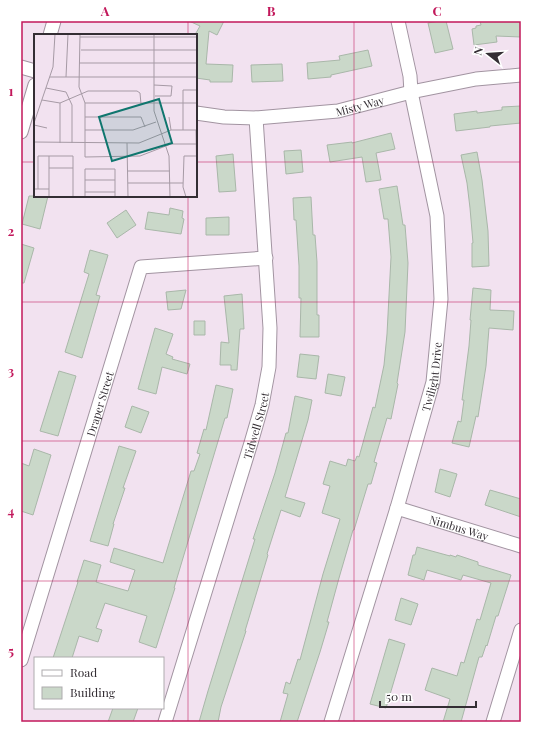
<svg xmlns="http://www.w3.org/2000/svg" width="542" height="743" font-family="'Playfair Display',serif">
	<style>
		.building { fill: #cad8c9; stroke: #a9b7a9 }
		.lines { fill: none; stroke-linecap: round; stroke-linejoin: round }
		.minor-casing { stroke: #a294a1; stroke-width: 15 }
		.minor { stroke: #fff; stroke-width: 13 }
		.grid { fill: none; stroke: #c2185b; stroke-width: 1; stroke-opacity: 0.55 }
		.labels { text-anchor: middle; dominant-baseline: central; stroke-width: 3; stroke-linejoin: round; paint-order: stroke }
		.street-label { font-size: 11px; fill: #342e34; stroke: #fff }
		.inset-road { fill: none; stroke: #a69aa5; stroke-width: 1 }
		.view { fill: #0f766e; fill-opacity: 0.15; stroke: #0f766e; stroke-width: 2 }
		.inset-edge { fill: none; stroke: #342e34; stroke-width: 2 }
		.neatline { fill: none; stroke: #c2185b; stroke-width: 1.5 }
		.grid-label { font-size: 13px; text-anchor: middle; font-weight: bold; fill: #c2185b }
	</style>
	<rect width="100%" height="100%" fill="#f2e2f0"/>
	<path class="building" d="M189 21H224L217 35 209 31 206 64 233 65 232 82H210V80L196 78V33L200 26Z
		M439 21H446L453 49 435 53 428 23Z
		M480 21H521V37L496 36 497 42 474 45 472 29 476 28V26L481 25Z
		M368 50 372 66 331 75V77L308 79 307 63 340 60 339 56Z
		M282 64 283 81 252 82 251 65Z
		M521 106V123L490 126V127L456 131 454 114 477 111V113L502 110V107Z
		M391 133 395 149 376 153 381 180 366 182 362 157 330 162 327 145 352 142V143Z
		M301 150 303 172 286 174 284 151Z
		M477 152 482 180 488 231 489 266 472 267V243H473L470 208 467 183 461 155Z
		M233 154 236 191 219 192 216 156Z
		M397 186 403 225H405L408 263 405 332 397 383 398 384 391 419 387 418 374 462 377 463 371 484H368L354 530H353L339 578 327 622H329L320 652 297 722H280L288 694 283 693 286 682 290 684 298 659 300 660 323 574 340 519 322 513 330 486 323 484 330 461 346 466 348 459 355 461 357 456 359 457 373 407 375 408 384 365 387 334 391 257 388 219H384L379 189Z
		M29 196H48L40 229 22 224Z
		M311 197 313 235H315L317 262V315H319V337H300L301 298H299V266L296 220H294L293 198Z
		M170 208 183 211 182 218 184 219 181 234 145 229 148 212 169 215Z
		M126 210 136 225 117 238 107 223Z
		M229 217V235H206V218Z
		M21 244 34 248 24 283H21Z
		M90 250 108 255 96 295 100 296 82 358 65 352 89 274 84 272Z
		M473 288 491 290 490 310 514 311 513 330 489 328 486 366 478 417 476 416 469 447 452 443 458 421 461 422 464 400H462L469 346 471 320H470Z
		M186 290 181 309 168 310 166 292Z
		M242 294 244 329H240L237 370H231V365H220L221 342 229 343 224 296Z
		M194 321H205V335H194Z
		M155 328 173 334 166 354 173 357 172 359 190 364 187 374 162 367 156 394 138 389Z
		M300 354 319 356 316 379 297 377Z
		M59 371 76 376 58 436 40 431Z
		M328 374 345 377 341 396 325 393Z
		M216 385 233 389 227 418H225L174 588H175L156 648 139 642 147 616 105 603 96 628 102 630 98 642 79 636 72 658H53L78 582H77L84 560 101 565 96 582 128 591 135 570 110 562 114 548 163 563 191 471H194L200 454 197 453 204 429 206 430Z
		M295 396 312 400 308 420 285 497 305 503 300 517 281 510 267 554 268 555 245 631H246L221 707 218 722H199L208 691 255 539H253L275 473 286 433H288Z
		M132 406 149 412 141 433 125 427Z
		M119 446 136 451 123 488H125L113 524H114L108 546 90 541Z
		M34 449 51 455 33 515 21 511V463L29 466Z
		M440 469 457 474 450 497 435 492Z
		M490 490 521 499V517L485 505Z
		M417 547 450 556V555L456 557 457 555 478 562V565L511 575 498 616H496L487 646 486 645 482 657H479L461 722H443L450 699 425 690 432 668 457 676 461 662 464 663 477 619 480 620 491 583 463 575 461 580 427 570 424 580 408 575 413 555H415Z
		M401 598 418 604 411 625 395 620Z
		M389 639 405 644 386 708 370 704Z
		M113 708H138L133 722H108Z"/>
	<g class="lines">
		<g class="minor-casing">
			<g id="minor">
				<path d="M50 35 54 21"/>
				<path d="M21 67 35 71"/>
				<path id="s1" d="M196 113 224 117 256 118 338 111 411 92 476 79 521 75"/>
				<path d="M21 132 35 85"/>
				<path id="s2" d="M397 508 521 546"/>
				<path id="s3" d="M21 660 141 267 266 258"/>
				<path id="s4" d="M165 722 251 443 262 405 269 367 270 328 256 118"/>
				<path id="s5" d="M331 722 397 508 433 382 441 299 437 216 411 92 410 76 398 21"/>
				<path d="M493 722 521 630"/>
			</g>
		</g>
		<use href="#minor" class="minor"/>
	</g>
	<path class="grid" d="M188 21V35M354 21V722M21 162H35M196 162H521M188 196V722M21 302H521M21 441H521M21 581H521"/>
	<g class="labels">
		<g class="street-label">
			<text stroke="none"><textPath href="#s1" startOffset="165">Misty Way</textPath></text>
			<text stroke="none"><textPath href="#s5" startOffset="360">Twilight Drive</textPath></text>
			<text stroke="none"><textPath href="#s3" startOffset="268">Draper Street</textPath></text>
			<text stroke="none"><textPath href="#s4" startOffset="310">Tidwell Street</textPath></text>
			<text stroke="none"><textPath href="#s2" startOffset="65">Nimbus Way</textPath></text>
		</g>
	</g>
	<g transform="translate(34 34)">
		<rect width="163" height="163" fill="#f2e2f0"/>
		<path class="inset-road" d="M46 0 45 53 51 69V123L106 122 137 110H163M120 0V77L135 122 136 163M46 3H163M47 16H163M45 29H163M16 43H163M32 43 34 0M120 51 138 52 137 62H121M12 54 32 58 38 71V109M8 66 26 69 54 57H103L106 59 107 70M26 69V109M51 69H163M51 83H107L111 93M135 83 137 96M0 89 19 33 21 0M0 91 13 94M51 96H99L122 88M149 96V56H163M162 96 163 155M0 108 105 109 137 96H163M93 109 94 163M15 122V163M15 134H39M94 137H136M51 146H81M94 149H149M0 155H15M4 155V122H39V163M51 158H81M51 163V135H81V163M152 163 149 153 150 122H163"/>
		<path class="view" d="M125 65 138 109 78 127 65 83Z"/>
		<rect width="163" height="163" class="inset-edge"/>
	</g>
	<rect width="542" height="743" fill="none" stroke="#ffffff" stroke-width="44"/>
	<rect x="34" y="657" width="130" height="52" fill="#ffffff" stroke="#aeabae"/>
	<rect x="42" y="670" width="20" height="6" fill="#ffffff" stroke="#aeabae"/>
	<text x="70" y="677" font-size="12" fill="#342e34">Road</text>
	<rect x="42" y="687" width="20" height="12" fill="#cad8c9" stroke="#aeabae"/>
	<text x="70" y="697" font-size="12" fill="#342e34">Building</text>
	<g transform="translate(488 54) rotate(287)" stroke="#ffffff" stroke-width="3" paint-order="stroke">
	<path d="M0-3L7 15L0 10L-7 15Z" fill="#342e34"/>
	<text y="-6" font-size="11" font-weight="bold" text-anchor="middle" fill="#342e34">N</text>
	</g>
	<path d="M380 701v6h96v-6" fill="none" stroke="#342e34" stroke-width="2"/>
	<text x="386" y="701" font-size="12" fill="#342e34" stroke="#ffffff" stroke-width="3" paint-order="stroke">50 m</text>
	<rect x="22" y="22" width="498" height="699" class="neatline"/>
	<g class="grid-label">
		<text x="105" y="16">A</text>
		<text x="271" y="16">B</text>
		<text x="437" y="16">C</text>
		<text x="11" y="96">1</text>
		<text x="11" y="236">2</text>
		<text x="11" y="376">3</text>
		<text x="11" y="516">4</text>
		<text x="11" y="656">5</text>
	</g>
</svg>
